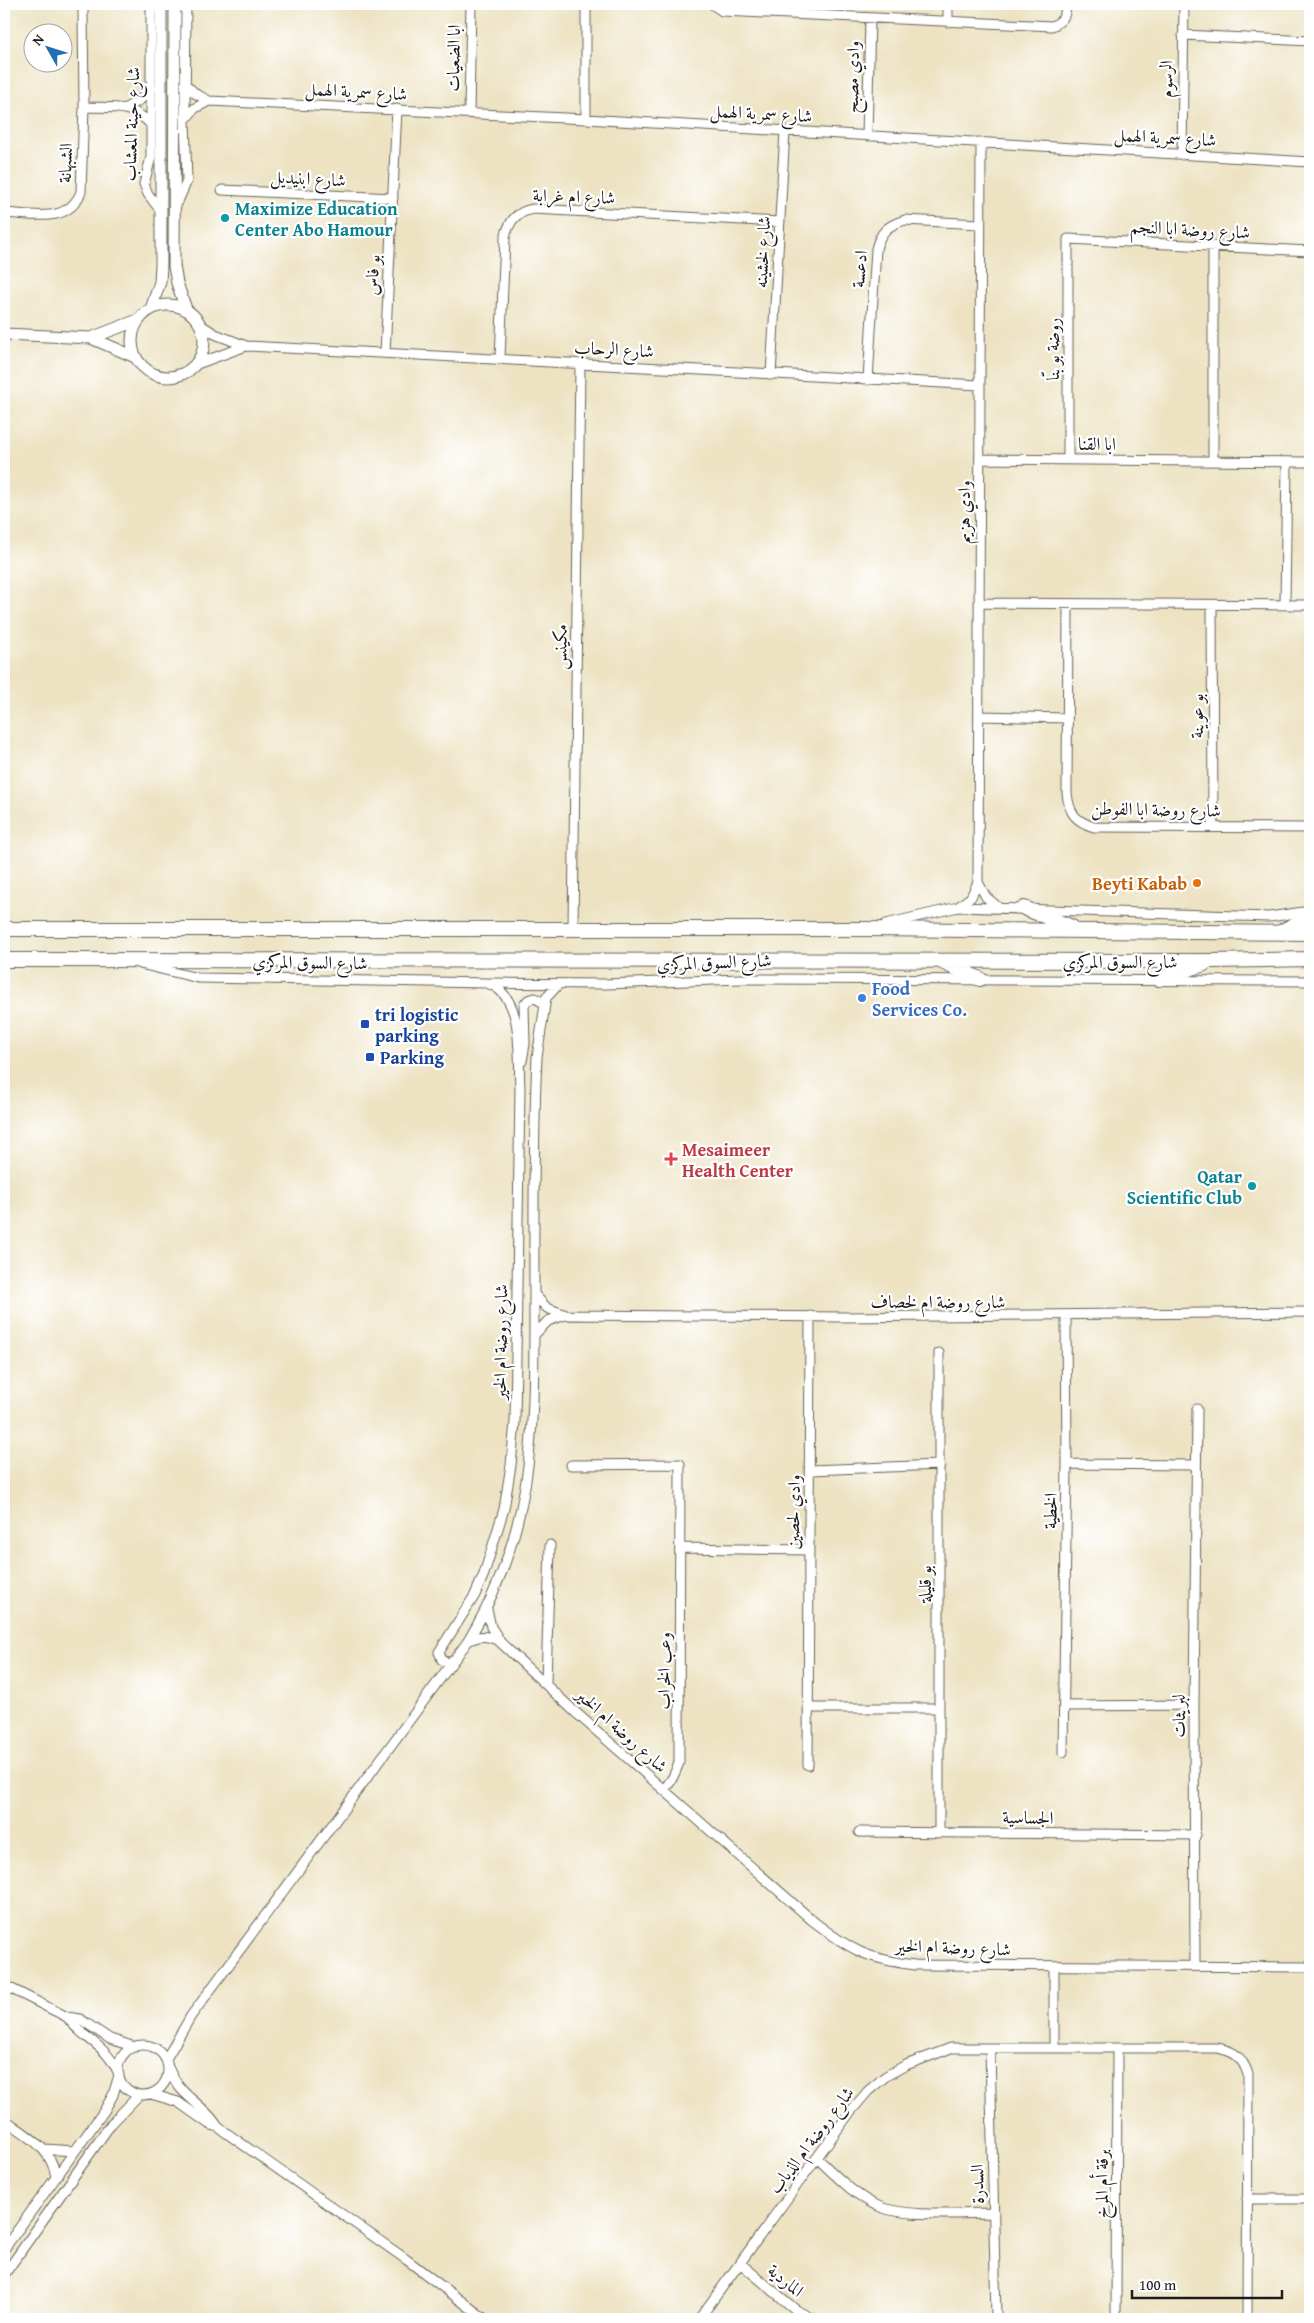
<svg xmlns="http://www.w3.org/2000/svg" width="1314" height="2323" font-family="'Gentium Book Plus',Amiri,serif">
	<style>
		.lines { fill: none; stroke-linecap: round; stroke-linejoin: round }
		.minor-casing { stroke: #656256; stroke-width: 11 }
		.tertiary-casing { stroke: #656256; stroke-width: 13 }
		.secondary-casing { stroke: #656256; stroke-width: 16 }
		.minor { stroke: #fff; stroke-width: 9 }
		.tertiary { stroke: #fff; stroke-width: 11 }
		.secondary { stroke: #fff; stroke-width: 14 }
		.culture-dot { fill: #0f9aa8; stroke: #fff; stroke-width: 2 }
		.food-dot { fill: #e8710a; stroke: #fff; stroke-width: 2 }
		.shop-dot { fill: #3f7fe0; stroke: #fff; stroke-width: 2 }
		.transit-dot { fill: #1a4fb4; stroke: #fff; stroke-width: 2 }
		.health-dot { fill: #e0444e; stroke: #fff; stroke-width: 2 }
		.labels { text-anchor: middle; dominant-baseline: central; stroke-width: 4.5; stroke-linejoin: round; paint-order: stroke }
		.street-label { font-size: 18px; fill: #1c1c1c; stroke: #fff }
		.culture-label { font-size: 18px; font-weight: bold; fill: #0d838f; stroke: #fff; text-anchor: start }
		.food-label { font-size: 18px; font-weight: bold; fill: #c56008; stroke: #fff; text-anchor: end }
		.shop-label { font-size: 18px; font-weight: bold; fill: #366cbe; stroke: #fff; text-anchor: start }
		.transit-label { font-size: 18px; font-weight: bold; fill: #164399; stroke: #fff; text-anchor: start }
		.health-label { font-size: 18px; font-weight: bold; fill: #be3a42; stroke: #fff; text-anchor: start }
	</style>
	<rect width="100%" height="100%" fill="#fff"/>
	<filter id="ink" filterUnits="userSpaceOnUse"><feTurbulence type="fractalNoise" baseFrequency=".02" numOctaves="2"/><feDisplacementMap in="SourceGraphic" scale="10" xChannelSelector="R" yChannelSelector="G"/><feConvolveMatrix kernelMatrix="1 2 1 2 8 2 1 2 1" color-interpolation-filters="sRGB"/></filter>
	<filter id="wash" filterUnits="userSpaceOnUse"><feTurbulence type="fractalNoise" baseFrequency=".0096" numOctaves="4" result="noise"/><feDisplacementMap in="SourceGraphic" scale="20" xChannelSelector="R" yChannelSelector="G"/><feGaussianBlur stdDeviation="1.12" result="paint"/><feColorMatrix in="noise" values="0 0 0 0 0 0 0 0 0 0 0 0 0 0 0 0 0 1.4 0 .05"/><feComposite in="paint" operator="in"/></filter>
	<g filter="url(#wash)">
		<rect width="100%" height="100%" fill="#ede3c3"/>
	</g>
	<g filter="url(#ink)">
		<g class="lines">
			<g class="minor-casing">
				<path id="minor" d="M151 4V157L144 184 148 194 160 210
					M712 4 722 11 1052 26C1063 21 1066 16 1066 4
					M948 4V22
					M1183 35 1310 41
					M185 84 196 94 209 101 586 119 1310 162
					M84 107C109 108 133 103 151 125
					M126 108 140 100 152 88
					M469 113 471 4
					M586 119V4
					M185 120 195 108 209 101
					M867 136 870 19
					M1182 155 1184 4
					M222 190 393 198
					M175 208 187 181 185 120 186 4
					M4 213C32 214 68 225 81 192L84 107 83 11 81 4
					M201 325 215 334 246 346 980 385
					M385 353 397 109
					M500 359 505 238C509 221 516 212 533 209L780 222
					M197 364 246 346
					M771 375 785 131
					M868 380 876 249C880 232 888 225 905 220L979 224
					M980 459 1310 462
					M1068 459V239L1310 251
					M1213 460V246
					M979 603 1310 605
					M1068 604 1067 793C1069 813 1075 821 1094 827L1310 828
					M1212 605 1213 827
					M1285 605 1287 462
					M980 716 1067 718
					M978 882 986 897 999 908
					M958 907 971 897 978 882 981 143
					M886 924 958 907 1269 917 1310 911
					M573 929 580 365
					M140 964 198 978 487 983 606 984 741 979 1310 981
					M522 1061 525 1044 524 1005 528 1000 535 998 545 1004
					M534 1294 547 1308 566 1315 847 1317 1310 1312
					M534 1335 548 1321 565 1315
					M1067 1464 1196 1465
					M571 1465 680 1464 679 1763 673 1777 664 1790
					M810 1470 940 1465
					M680 1548 808 1550
					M487 1609 491 1627 501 1643 574 1711 813 1921C852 1951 867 1959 915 1965L1310 1967
					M468 1641C479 1635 487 1635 499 1641
					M454 1660 448 1663 442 1660 439 1652 475 1595 484 1574 504 1509 511 1465 515 1422 520 1089C518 1057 525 997 489 984
					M546 1683 550 1545
					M1064 1706 1194 1705
					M809 1708H939
					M1063 1752 1067 1464 1066 1316
					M808 1765 810 1316
					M859 1832 1196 1835
					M939 1833V1353
					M1195 1966 1194 1705 1197 1409
					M4 1985 67 2017C83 2040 104 2042 118 2072
					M67 2017 80 2019 110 2039 135 2047
					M118 2070a25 25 0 1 1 50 0a25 25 0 1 1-50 0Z
					M990 2048 996 2319
					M1054 2048V1966
					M166 2059 191 2016 468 1641C535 1530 534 1433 534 1307 534 1224 533 1140 537 1057L546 998 559 984
					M169 2069C181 2099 204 2103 218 2127
					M151 2094 178 2102 209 2124 218 2127 407 2260 485 2319
					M4 2119C26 2135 52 2148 56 2177
					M44 2149 75 2151
					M817 2158C835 2175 855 2196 878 2206 905 2218 963 2213 994 2213
					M1247 2199H1310
					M4 2249 104 2111 113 2095 119 2075
					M740 2263 796 2310 813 2319
					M4 2275 111 2124 139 2095
					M699 2319 851 2111 868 2091 886 2076 906 2065 951 2048H1217C1235 2051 1242 2057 1248 2074L1247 2319
					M1116 2319 1117 2048"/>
			</g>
			<g class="tertiary-casing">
				<path id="tertiary" d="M175 4 174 266 177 283 186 309
					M132 341a36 36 0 1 1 72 0a36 36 0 1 1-72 0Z
					M151 309 160 282 161 265V4
					M4 334 91 338 135 357
					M91 338 138 320"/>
			</g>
			<g class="secondary-casing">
				<path id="secondary" d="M1024 908 1072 927
					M4 929H865L1310 933
					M1282 931 1310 917
					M4 960 1213 961 1310 959
					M942 962 980 979
					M1159 979 1204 964"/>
			</g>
			<use href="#minor" class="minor"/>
			<use href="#tertiary" class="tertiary"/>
			<use href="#secondary" class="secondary"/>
		</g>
	</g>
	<g class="culture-dot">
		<circle cx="225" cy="218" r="5"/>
		<circle cx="1252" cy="1186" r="5"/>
	</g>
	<circle class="food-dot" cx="1197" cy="883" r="5"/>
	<circle class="shop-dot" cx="862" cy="998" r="5"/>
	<g class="transit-dot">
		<rect x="360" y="1019" width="10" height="10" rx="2.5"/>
		<rect x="365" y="1052" width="10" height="10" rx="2.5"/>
	</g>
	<path class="health-dot" d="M668.5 1151.5h5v5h5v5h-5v5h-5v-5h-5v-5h5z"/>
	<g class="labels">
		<g class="street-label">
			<text transform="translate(453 58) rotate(-89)">ابا الضعيات</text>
			<text transform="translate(852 77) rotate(-89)">وادي مصبح</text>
			<text transform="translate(1166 79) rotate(-89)">الرسوم</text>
			<text transform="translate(356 91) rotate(3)">شارع سمرية الهمل</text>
			<text transform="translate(761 113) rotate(3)">شارع سمرية الهمل</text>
			<text transform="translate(131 124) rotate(-88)">شارع حينة المعشاب</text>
			<text transform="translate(1165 137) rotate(3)">شارع سمرية الهمل</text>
			<text transform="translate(65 163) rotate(-88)">الشبهانة</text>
			<text transform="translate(308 178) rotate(3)">شارع ابنيديل</text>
			<text transform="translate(574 196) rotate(2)">شارع ام غرابة</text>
			<text transform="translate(1190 229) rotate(3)">شارع روضة ابا النجم</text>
			<text transform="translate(762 252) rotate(-87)">شارع لخشينه</text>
			<text transform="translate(859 269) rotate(-85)">ادعسة</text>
			<text transform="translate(372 275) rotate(-87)">بو فاس</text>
			<text transform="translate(614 349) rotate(3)">شارع الرحاب</text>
			<text transform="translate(1052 349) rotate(-90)">روضة بو بنّا</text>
			<text x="1097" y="443">ابا القنا</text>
			<text transform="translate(963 512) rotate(-90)">وادي هزيم</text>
			<text transform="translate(560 647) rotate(-89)">مكينس</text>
			<text transform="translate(1196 716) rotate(-90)">بو عوينة</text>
			<text transform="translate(1156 809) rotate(1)">شارع روضة ابا الفوطن</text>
			<text x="1120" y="961">شارع السوق المركزي</text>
			<text transform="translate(310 962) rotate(1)">شارع السوق المركزي</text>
			<text transform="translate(714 962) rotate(-2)">شارع السوق المركزي</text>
			<text x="938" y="1301">شارع روضة ام لخصاف</text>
			<text transform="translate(500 1342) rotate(-89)">شارع روضة ام الخير</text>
			<text transform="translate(1050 1511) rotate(-89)">الخطية</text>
			<text transform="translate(793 1512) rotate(-89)">وادي لحصين</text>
			<text transform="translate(924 1584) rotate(-90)">بو قليلة</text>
			<text transform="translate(663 1671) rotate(-90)">وعب الخراب</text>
			<text transform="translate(1178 1716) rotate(-90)">لبريثات</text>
			<text transform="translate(622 1730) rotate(42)">شارع روضة ام الخير</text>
			<text transform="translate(1028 1817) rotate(1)">الجساسية</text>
			<text transform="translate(953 1947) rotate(2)">شارع روضة ام الخير</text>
			<text transform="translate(811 2140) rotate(-53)">شارع روضة ام الذياب</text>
			<text transform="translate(977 2184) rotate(-91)">السدرة</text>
			<text transform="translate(1101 2184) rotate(-90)">برقة أم المرخ</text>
			<text transform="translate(786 2280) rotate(40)">الماردية</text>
		</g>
		<g class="culture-label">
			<text x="235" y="208">Maximize Education<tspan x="235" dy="21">Center Abo Hamour</tspan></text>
			<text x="1242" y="1176" text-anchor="end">Qatar<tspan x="1242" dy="21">Scientific Club</tspan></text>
		</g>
		<g class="food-label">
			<text x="1187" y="883">Beyti Kabab</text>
		</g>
		<g class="shop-label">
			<text x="872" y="988">Food<tspan x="872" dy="21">Services Co.</tspan></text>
		</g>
		<g class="transit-label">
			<text x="375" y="1014">tri logistic<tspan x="375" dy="21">parking</tspan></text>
			<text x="380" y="1057">Parking</text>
		</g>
		<g class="health-label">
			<text x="682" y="1149">Mesaimeer<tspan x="682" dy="21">Health Center</tspan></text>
		</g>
	</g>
	<rect width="1314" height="2323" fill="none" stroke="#fff" stroke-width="20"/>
	<g transform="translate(48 48) rotate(309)"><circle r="24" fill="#ffffff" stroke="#a4a4a4"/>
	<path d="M0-4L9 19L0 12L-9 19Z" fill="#1f6fb2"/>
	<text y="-8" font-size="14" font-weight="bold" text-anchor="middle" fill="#1c1c1c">N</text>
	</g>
	<path d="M1132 2290v8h150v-8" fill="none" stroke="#1c1c1c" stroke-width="2.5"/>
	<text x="1139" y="2290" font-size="15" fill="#1c1c1c" stroke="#ffffff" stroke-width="4" paint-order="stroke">100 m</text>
</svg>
